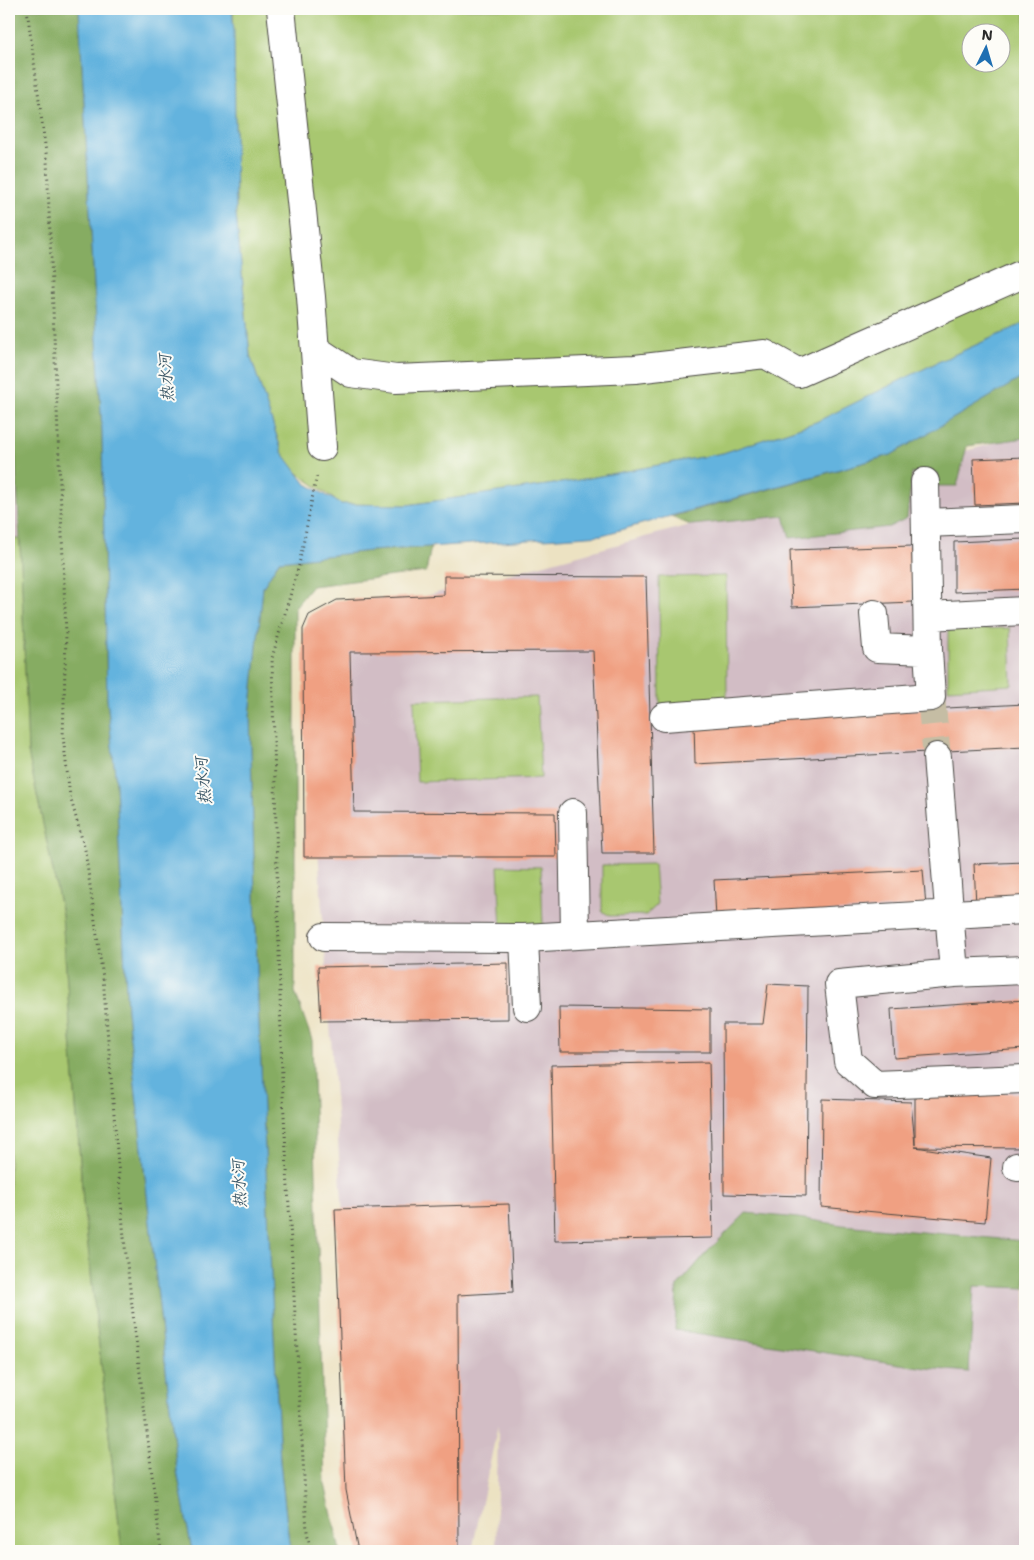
<svg xmlns="http://www.w3.org/2000/svg" width="1034" height="1560" font-family="'Shantell Sans','LXGW WenKai TC',sans-serif">
	<style>
		.industrial { fill: #d2bdc5 }
		.green { fill: #a8c76f; stroke: #6a794d; fill-rule: evenodd }
		.forest { fill: #86ac62; stroke: #586c46 }
		.water { fill: #64b3de; stroke: #486f84 }
		.building { fill: #f0a082 }
		.lines { fill: none; stroke-linecap: round; stroke-linejoin: round }
		.minor-tunnel { stroke: #c5bda4; stroke-width: 28; stroke-dasharray: 28 14; stroke-linecap: butt }
		.minor-casing { stroke: #484642; stroke-width: 30 }
		.path { stroke: #484642; stroke-width: 3; stroke-dasharray: 1 4; stroke-linecap: butt }
		.minor { stroke: #fff; stroke-width: 28 }
		.labels { text-anchor: middle; dominant-baseline: central; stroke-width: 4; stroke-linejoin: round; paint-order: stroke }
		.water-label { font-size: 16px; font-style: italic; fill: #3f5b6a; stroke: #fdfcf7 }
	</style>
	<rect width="100%" height="100%" fill="#fdfcf7"/>
	<filter id="ink" filterUnits="userSpaceOnUse"><feTurbulence type="fractalNoise" baseFrequency=".02" numOctaves="2"/><feDisplacementMap in="SourceGraphic" scale="10" xChannelSelector="R" yChannelSelector="G"/><feConvolveMatrix kernelMatrix="1 2 1 2 8 2 1 2 1" color-interpolation-filters="sRGB"/></filter>
	<filter id="wash" filterUnits="userSpaceOnUse"><feTurbulence type="fractalNoise" baseFrequency=".0096" numOctaves="4" result="noise"/><feDisplacementMap in="SourceGraphic" scale="20" xChannelSelector="R" yChannelSelector="G"/><feGaussianBlur stdDeviation="1.12" result="paint"/><feColorMatrix in="noise" values="0 0 0 0 0 0 0 0 0 0 0 0 0 0 0 0 0 1.4 0 .05"/><feComposite in="paint" operator="in"/></filter>
	<g filter="url(#wash)">
		<rect width="100%" height="100%" fill="#ece2c2"/>
		<path class="industrial" d="M9 305 19 539H9Z
			M1025 435V1551H496L498 1424 472 1551H366L303 629Z"/>
		<path class="green" d="M233 9H1025V323L938 362 816 422 723 453 568 482 407 505 341 504 295 471 282 452 250 355 236 214ZM972 32H1002V62H972Z
			M9 539H19L21 560 28 752 62 914 83 1202 122 1551H9Z
			M726 576 727 705H660L659 577Z
			M1010 628 1012 685 948 689V630Z
			M537 697 541 778 417 782 414 700Z
			M654 864 657 905 646 915 610 916 602 911V865Z
			M498 866 541 867 543 926 501 929Z"/>
		<path class="forest" d="M9 9H79L102 431 107 699 116 782 127 1011 177 1471 192 1551H122L83 1202 62 914 28 752 21 560 9 330Z
			M1025 376V438L967 446 957 486H938V473H912L907 518 889 527 790 538 784 516 691 525 671 517 891 455Z
			M431 547 426 572 312 586 295 607V992L312 1040 325 1484 340 1551H290L280 1462 258 1004 250 716 263 587 279 561 370 551Z
			M746 1213 798 1218 842 1225 1025 1241V1288L974 1286 969 1372 926 1368 675 1330 677 1287 706 1253Z"/>
		<path class="water" d="M79 9H232L234 31 236 214 250 355 282 452 305 483 341 504 407 505 568 482 723 453 816 422 938 362 1025 323V376L891 455 602 535 370 551 279 561 263 587 250 716 258 1004 280 1462 290 1551H192L177 1471 127 1011 116 783 107 699 102 431Z"/>
		<g id="blocks">
			<path class="building" d="M1025 457V503L975 505 973 459Z
				M1025 539V589L954 592V542Z
				M912 546 913 602 792 607 790 550Z
				M444 576 646 577 654 853H602L593 651 350 652 354 812 555 813 556 857H304L303 629 309 615 337 600 444 595Z
				M1025 704V747L695 764 694 721Z
				M1025 862V901L976 905 974 864Z
				M923 870 926 906 716 918 714 880Z
				M508 963V1019L321 1021 318 967Z
				M768 984 808 986 806 1196 724 1194 723 1024H763Z
				M1025 1000V1049L894 1058 891 1009Z
				M559 1007 710 1009V1052H560Z
				M709 1062 713 1238 555 1241 551 1065Z
				M915 1092 1025 1093V1148L915 1147 991 1158 985 1222 821 1207 822 1099 911 1102 915 1145Z
				M509 1204 513 1292 458 1295 459 1551H358L346 1490 335 1209Z"/>
		</g>
	</g>
	<g filter="url(#ink)">
		<use href="#blocks" fill-opacity="0" stroke="#484642" stroke-width="1"/>
		<g class="lines">
			<path class="minor-tunnel" d="M931 697 937 757"/>
			<g class="minor-casing">
				<path id="minor" d="M281 9 311 297 322 447
					M315 349 351 373 396 379 635 369 765 354 799 373 1025 273
					M926 523 1025 519
					M874 614 877 648 928 650
					M928 616 1025 611
					M664 717 931 697 928 650 925 482
					M937 757 954 973
					M573 813 575 935
					M324 937 524 938 1025 910
					M524 938 527 1007
					M1025 970 954 973 839 984 848 1061 875 1085 1025 1079
					M1017 1167 1025 1166"/>
			</g>
			<path class="path" d="M27 9 47 160 66 634 63 737 70 796 85 850 103 978 124 1238 161 1551
				M311 1551 307 1532 282 1079 272 658 299 565 317 474"/>
			<use href="#minor" class="minor"/>
		</g>
	</g>
	<g class="labels">
		<g class="water-label">
			<text transform="translate(166 378) rotate(-94)">热水河</text>
			<text transform="translate(203 781) rotate(-96)">热水河</text>
			<text transform="translate(239 1184) rotate(-93)">热水河</text>
		</g>
	</g>
	<rect width="1034" height="1560" fill="none" stroke="#fdfcf7" stroke-width="30"/>
	<g transform="translate(986 48) rotate(5)"><circle r="24" fill="#fdfcf7" stroke="#a9a8a5"/>
	<path d="M0-4L9 19L0 12L-9 19Z" fill="#1f6fb2"/>
	<text y="-8" font-size="14" font-weight="bold" text-anchor="middle" fill="#2b2b2b">N</text>
	</g>
</svg>
